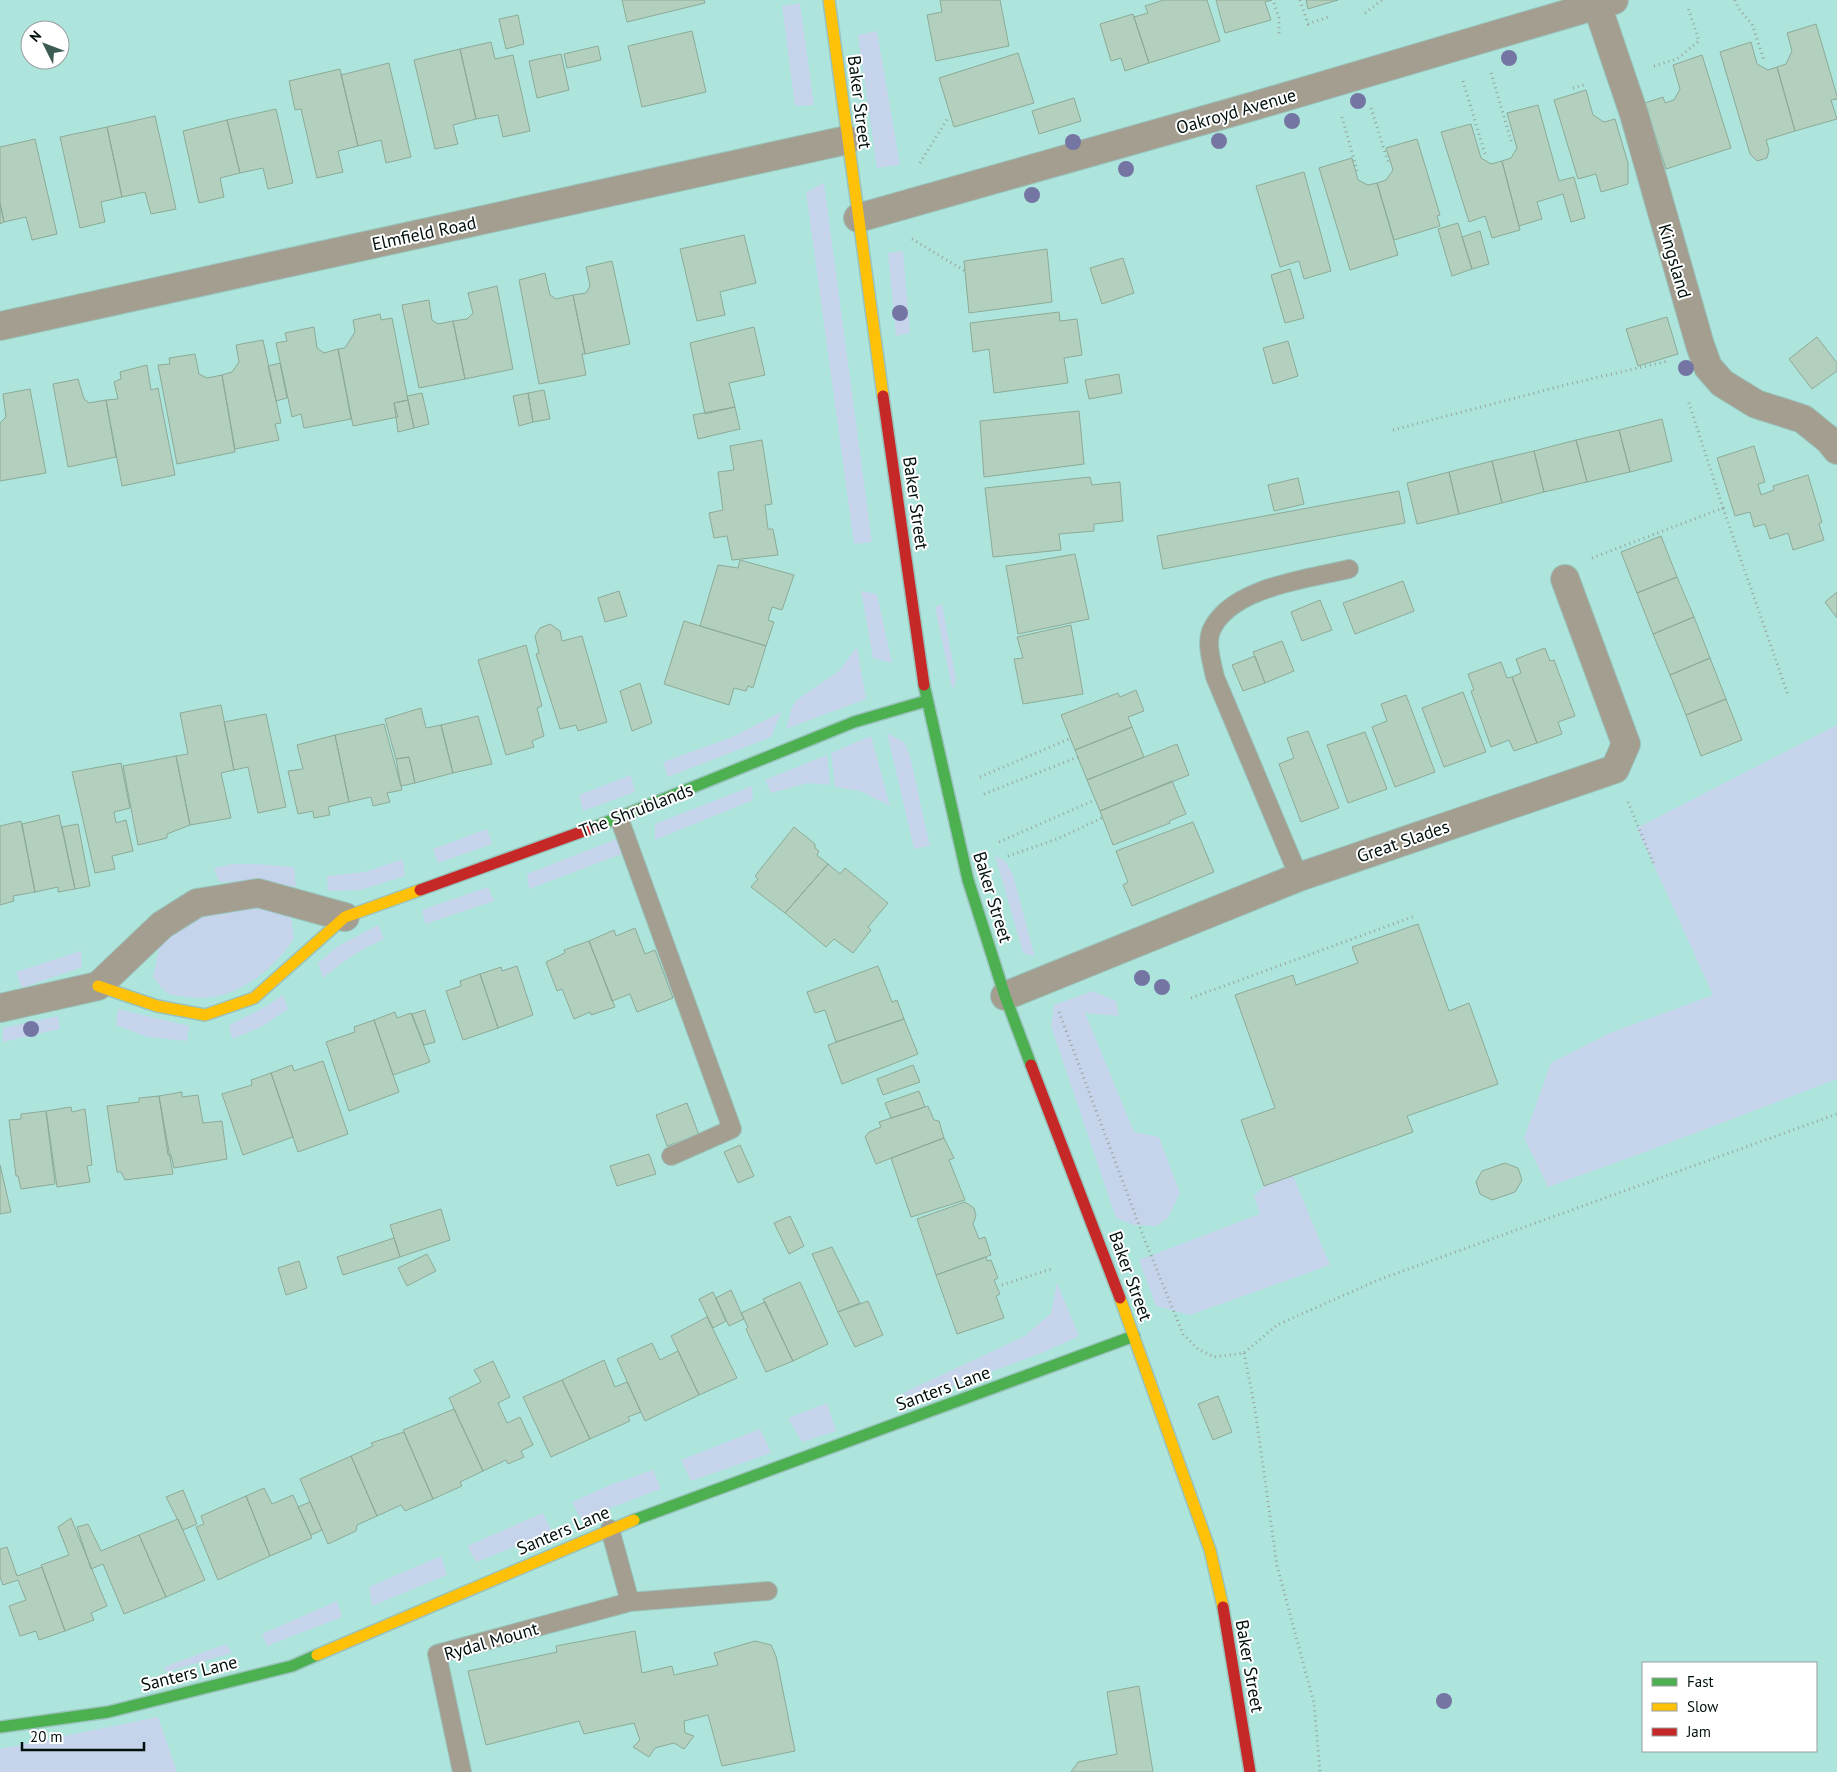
<svg xmlns="http://www.w3.org/2000/svg" width="1837" height="1772" font-family="'PT Sans',sans-serif">
	<style>
		.green { fill: #c5d4eb }
		.building { fill: #b2d0bd; stroke: #8daa98 }
		.lines { fill: none; stroke-linecap: round; stroke-linejoin: round }
		.lane-casing { stroke: #99c3bc; stroke-width: 20 }
		.street-casing { stroke: #99c3bc; stroke-width: 30 }
		.fast-casing { stroke: #99c3bc; stroke-width: 14 }
		.slow-casing { stroke: #99c3bc; stroke-width: 14 }
		.jam-casing { stroke: #99c3bc; stroke-width: 14 }
		.path { stroke: #96a59b; stroke-width: 3; stroke-dasharray: 1 4; stroke-linecap: butt }
		.lane { stroke: #a39e90; stroke-width: 18 }
		.street { stroke: #a39e90; stroke-width: 28 }
		.fast { stroke: #4caf50; stroke-width: 11 }
		.slow { stroke: #ffc107; stroke-width: 11 }
		.jam { stroke: #c62828; stroke-width: 11 }
		.tree { fill: #7575a4 }
		.labels { text-anchor: middle; dominant-baseline: central; stroke-width: 4; stroke-linejoin: round; paint-order: stroke }
		.street-label { font-size: 18px; fill: #00100d; stroke: #fff }
	</style>
	<rect width="100%" height="100%" fill="#ade5dc"/>
	<path class="green" d="M800 3 814 105 795 106 782 6Z
		M877 31 900 165 877 168 858 35Z
		M824 183 872 542 854 544 806 192Z
		M903 251 910 333 896 336 888 253Z
		M861 591 877 594 892 663 873 658Z
		M942 604 956 679 955 686 952 688 935 607Z
		M857 647 866 699 786 729 792 707 798 699 839 671Z
		M781 712 771 737 668 777 663 762 730 738Z
		M1837 725V1079L1656 1148 1548 1187 1524 1138 1551 1063 1610 1033 1713 995 1637 828Z
		M887 733 904 742 910 756 930 846 914 849Z
		M871 736 890 806 860 791 835 787 831 753Z
		M827 755 830 785 808 783 771 793 765 780Z
		M631 775 635 792 583 811 579 795Z
		M752 786 753 800 655 840V824Z
		M487 829 492 844 438 863 433 849Z
		M619 838 624 853 529 889 527 874Z
		M995 855 1005 861 1013 875 1035 957 1023 953Z
		M403 859 405 876 360 890 328 891 327 876 365 872Z
		M232 864H256L294 867 296 887 260 881 219 882 214 868Z
		M488 887 494 901 425 924 422 910Z
		M231 906H261L291 918 294 939C270 973 232 1004 188 997 183 996 174 996 169 994 163 991 157 982 153 977L159 948 187 921Z
		M378 925 384 939C361 949 342 962 323 978L318 963 338 946Z
		M81 951 82 967 22 988 16 972Z
		M1093 991 1116 1001 1119 1016 1085 1013 1134 1132 1159 1137 1180 1193 1168 1218 1156 1226 1134 1225 1116 1218 1051 1026 1054 1005Z
		M283 995 288 1009 261 1027 232 1039 229 1025 265 1007Z
		M118 1009 189 1026 187 1041 147 1037 116 1025Z
		M58 1016 60 1029 3 1042V1028Z
		M1293 1176 1330 1265 1190 1315 1156 1306 1139 1260 1260 1214 1254 1196 1264 1186Z
		M1057 1283 1079 1336 1044 1352 915 1400 907 1397 903 1393 1025 1336 1051 1313Z
		M827 1403 836 1431 802 1442 788 1418Z
		M760 1429 771 1453 691 1481 681 1460Z
		M653 1470 661 1489 581 1519 572 1502 610 1485Z
		M543 1513 552 1532 476 1562 467 1546Z
		M441 1556 447 1575 372 1606 369 1587Z
		M337 1601 342 1617 267 1646 262 1634Z
		M226 1644 232 1653 166 1672 164 1667Z
		M158 1717 177 1772H0V1749Z"/>
	<path class="building" d="M622 0H704L705 3 627 22Z
		M940 0H1000L1009 46 936 61 927 15 942 12Z
		M1164 0H1207L1220 41 1149 63 1134 17 1148 13 1145 6Z
		M1216 0H1272L1265 2 1271 20 1225 33Z
		M1306 0H1338L1308 9Z
		M1133 14 1149 63 1125 71 1121 58 1111 61 1100 24Z
		M518 15 524 44 506 49 499 19Z
		M1816 24 1837 96V99L1831 100 1837 119 1795 131 1777 67 1786 64 1792 51 1787 33Z
		M692 31 706 92 642 107 628 46Z
		M491 42 495 59 513 55 530 131 503 137 498 115 476 119 460 49Z
		M1751 42 1757 64 1768 70 1777 67 1795 131 1766 140 1769 150 1767 158 1757 161 1750 154 1720 52Z
		M598 46 601 60 567 68 564 54Z
		M460 49 476 119 453 125 458 144 435 149 414 60Z
		M1018 53 1034 103 954 127 939 78Z
		M561 54 569 90 537 98 529 61Z
		M1702 55 1731 148 1666 169 1645 103 1663 97 1665 103 1674 100 1680 89 1673 65Z
		M389 63 411 157 386 163 381 140 358 146 341 75Z
		M340 69 358 146 338 151 343 172 317 178 301 109 295 110 289 81Z
		M1586 90 1593 115 1604 122 1615 119 1628 163V184L1601 192 1596 174 1578 179 1554 100Z
		M1074 98 1081 121 1039 134 1032 111Z
		M1538 105 1559 181 1574 177 1585 218 1571 222 1563 194 1537 202 1542 219 1519 226 1502 161 1511 158 1517 148 1507 113Z
		M276 109 293 183 268 189 263 168 240 173 227 120Z
		M155 116 176 209 151 214 145 192 122 197 107 127Z
		M227 120 240 173 220 178 224 197 199 203 183 131Z
		M1471 124 1481 158 1491 164 1502 161 1520 230 1492 238 1485 216 1469 222 1441 132Z
		M107 127 122 197 101 202 105 222 80 228 60 137Z
		M35 139 57 234 32 240 26 217 4 222 0 203V147Z
		M1417 139 1440 215 1437 216 1440 226 1394 240 1377 183 1386 180 1393 170 1386 148Z
		M1352 158 1358 180 1368 185 1377 183 1398 255 1350 270 1319 168Z
		M1304 172 1331 271 1304 279 1299 261 1280 267 1256 186Z
		M0 203 4 222 0 224Z
		M1458 223 1472 269 1452 276 1438 229Z
		M1480 231 1489 264 1472 269 1462 237Z
		M744 235 756 283 720 292 725 315 697 321 680 249Z
		M1047 249 1052 302 969 313 964 261Z
		M1123 258 1134 293 1102 304 1090 268Z
		M612 261 630 344 585 354 573 295 586 293 590 286 586 267Z
		M1290 269 1304 318 1285 323 1271 275Z
		M545 273 550 295 556 299 573 295 585 354H582L586 375 539 384 519 280Z
		M497 286 513 369 465 379 453 321 467 319 473 313 468 293Z
		M429 300 432 320 438 324 453 321 465 379 419 388 402 305Z
		M1059 312 1060 321 1077 319 1082 355 1064 358 1068 383 994 393 989 349 973 352 970 323Z
		M380 314 381 320 392 318 408 400 394 403 398 417 353 426 338 349 345 348 355 332 353 320Z
		M1667 317 1678 354 1638 366 1626 329Z
		M314 327 317 348 324 353 338 349 351 419 304 428 301 414 292 417 276 343 287 341 285 333Z
		M754 327 765 375 729 383 735 407 705 414 690 343Z
		M1817 337 1837 363V371L1812 389 1789 359Z
		M263 340 281 423 275 424 279 440 235 449 222 375 232 372 239 362 236 345Z
		M1288 341 1298 376 1273 384 1263 348Z
		M195 354 199 374 207 378 222 375 235 452 177 464 158 365 170 364 169 358Z
		M280 363 287 398 276 401 268 366Z
		M147 365 151 390 158 388 175 475 122 486 106 400 118 399 114 382 121 379 120 372Z
		M1119 374 1122 393 1089 399 1085 380Z
		M78 379 84 399 89 403 106 400 116 457 68 467 53 384Z
		M30 389 46 473 0 481V423L6 417 3 394Z
		M544 390 550 419 533 422 528 393Z
		M422 393 429 424 414 428 407 396Z
		M528 393 533 422 519 426 513 396Z
		M408 400 414 428 398 432 394 403Z
		M735 407 740 429 698 439 693 415Z
		M1079 411 1084 464 984 477 980 421Z
		M1662 419 1672 461 1630 472 1619 430Z
		M1619 430 1630 472 1587 482 1576 440Z
		M762 440 772 504 765 505 768 529H773L778 555 732 560 727 536 714 538 709 513 723 510 718 472 734 470 730 446Z
		M1576 440 1587 482 1544 492 1534 451Z
		M1754 446 1765 482 1758 484 1761 495 1774 490 1773 486 1808 475 1822 522 1819 524 1824 540 1793 550 1788 533 1770 539 1765 524 1754 527 1750 512 1735 516 1717 458Z
		M1534 451 1544 492 1502 503 1492 461Z
		M1492 461 1502 503 1459 514 1449 472Z
		M1449 472 1459 514 1417 524 1407 483Z
		M1090 477 1092 485 1120 482 1123 521 1094 524V531L1059 534 1061 550 993 557 985 488Z
		M1298 478 1304 504 1274 511 1268 485Z
		M1399 491 1405 523 1163 569 1157 536Z
		M1661 536 1677 577 1637 593 1621 552Z
		M1075 554 1089 619 1018 634 1006 566Z
		M740 560 794 575 782 610 772 607 768 620 774 622 766 646 700 626 718 565 738 568Z
		M1677 577 1694 617 1653 634 1637 593Z
		M1403 581 1414 611 1355 634 1343 603Z
		M619 591 627 616 605 622 598 598Z
		M1837 592V618L1825 602Z
		M1320 600 1332 630 1302 641 1291 612Z
		M1694 617 1710 658 1670 675 1653 634Z
		M684 621 766 646 753 688 748 686 746 691 734 688 729 705 664 684Z
		M550 624 560 631 562 641 582 636 607 722 578 731 576 725 560 729 536 654 539 653 535 636 540 628Z
		M1071 625 1083 694 1023 704 1014 659 1023 658 1017 637Z
		M1282 641 1294 671 1265 683 1253 652Z
		M526 645 542 706 537 708 544 736 532 741 534 747 506 755 478 660Z
		M1545 648 1550 661 1554 660 1575 716 1558 722 1562 734 1537 743 1512 677 1521 673 1516 659Z
		M1255 656 1265 683 1243 691 1232 665Z
		M1710 658 1726 699 1686 715 1670 675Z
		M1501 662 1507 678 1512 677 1537 743 1514 751 1509 740 1491 747 1471 691 1474 690 1468 674Z
		M640 683 652 723 632 731 620 691Z
		M1136 690 1144 711 1128 717 1132 727 1075 750 1061 715 1118 693 1120 697Z
		M1463 692 1486 752 1444 767 1422 708Z
		M1406 695 1435 772 1395 787 1372 727 1387 721 1381 704Z
		M1726 699 1742 740 1701 756 1686 715Z
		M221 705 234 770 221 773 231 818 190 825 176 756 188 754 180 713Z
		M421 708 426 728 441 725 453 773 415 783 409 757 396 759 385 719Z
		M266 714 286 807 258 813 248 767 234 770 224 722Z
		M478 716 492 764 453 773 441 725Z
		M384 724 402 790 387 793 390 802 373 806 371 797 349 802 335 735Z
		M1132 727 1144 757 1087 780 1075 750Z
		M1308 731 1339 808 1301 822 1279 764 1294 758 1287 738Z
		M1365 732 1387 789 1348 803 1327 745Z
		M335 735 349 802 328 807 330 815 314 818 313 811 298 814 288 771 303 769 297 745Z
		M1177 744 1189 775 1100 811 1087 780Z
		M176 756 190 825 167 834V838L138 845 123 766Z
		M409 757 415 783 401 786 396 759Z
		M121 763 130 808 114 812 116 823 126 820 133 851 112 856 115 869 95 873 72 772Z
		M1172 781 1186 814 1169 821 1170 823 1113 845 1100 811Z
		M59 815 75 889 58 892V887L35 892 22 824Z
		M21 821 35 892 13 896 14 901 0 905V826Z
		M1193 822 1214 872 1132 906 1123 885 1128 882 1116 851Z
		M78 824 90 886 75 889 62 827Z
		M794 827 815 844V848L819 851 817 855 828 864 785 913 751 887 758 879 755 876Z
		M828 864 840 874 845 868 888 903 868 927 871 930 853 953 834 939 826 947 785 913Z
		M1418 924 1449 1011 1469 1003 1498 1084 1407 1116 1413 1132 1264 1186 1241 1120 1275 1108 1235 995 1293 975 1296 985 1358 963 1352 947Z
		M635 928 645 954 655 950 673 998 637 1012 630 994 612 1001 589 941 614 930 616 936Z
		M589 941 615 1007 591 1015 590 1012 574 1019 562 989 557 991 546 962 565 953 564 950Z
		M517 966 533 1015 498 1028 480 974 501 967 502 971Z
		M878 966 892 1002 897 1000 904 1019 836 1042 825 1010 815 1013 807 992Z
		M480 974 498 1028 463 1040 446 991 461 986 460 981Z
		M425 1010 435 1042 424 1045 412 1014Z
		M395 1012 397 1018 411 1013 430 1062 393 1075 374 1020Z
		M904 1019 918 1054 842 1084 828 1045Z
		M374 1020 399 1092 349 1111 326 1042 355 1032 354 1027Z
		M323 1061 348 1134 298 1152 271 1073 292 1065 294 1071Z
		M913 1065 920 1082 883 1095 877 1079Z
		M271 1073 293 1137 243 1155 222 1094 252 1085 251 1080Z
		M919 1091 925 1107 891 1118 885 1103Z
		M182 1092V1097L198 1095 203 1123 222 1121 227 1159 174 1168 171 1155H168L159 1096Z
		M159 1096 173 1174 125 1180 121 1172H117L107 1106 139 1102V1098Z
		M687 1103 699 1135 667 1146 656 1115Z
		M928 1106 934 1120 939 1121 944 1138 876 1164 865 1137 869 1132 881 1127 879 1122Z
		M71 1107 72 1112 85 1109 92 1165 87 1166 90 1182 57 1187 46 1111Z
		M46 1111 55 1184 21 1189 18 1176H16L9 1120 21 1119V1114Z
		M944 1138 954 1158 949 1160 965 1200 911 1217 891 1158Z
		M740 1145 754 1176 738 1183 724 1152Z
		M649 1154 656 1174 617 1186 610 1166Z
		M1505 1163 1518 1168 1522 1180 1515 1192 1492 1200 1480 1194 1476 1182 1482 1171Z
		M0 1165 11 1212 0 1214Z
		M965 1202 974 1208 976 1216 973 1224 979 1239 985 1237 991 1255 936 1275 917 1219Z
		M441 1209 450 1240 400 1257 390 1225Z
		M790 1216 804 1246 789 1254 774 1223Z
		M394 1238 400 1257 343 1275 337 1257Z
		M832 1247 860 1303 838 1312 812 1254Z
		M427 1254 436 1271 407 1286 398 1268Z
		M986 1257 987 1261 991 1260 998 1278 994 1280 1000 1294 996 1296 1004 1318 957 1334 936 1275Z
		M299 1261 307 1288 286 1295 278 1268Z
		M800 1282 828 1344 793 1361 763 1299Z
		M731 1290 744 1319 729 1326 716 1298Z
		M713 1292 726 1321 713 1328 699 1299Z
		M868 1301 883 1335 855 1347 838 1312Z
		M765 1302 793 1361 766 1372 746 1329 748 1327 741 1313Z
		M707 1317 737 1378 699 1395 671 1336Z
		M652 1343 660 1360 678 1351 699 1395 645 1421 617 1359Z
		M604 1360 615 1387 627 1382 641 1412 628 1417 630 1421 590 1439 562 1380Z
		M493 1361 510 1397 498 1403 507 1423 520 1417 533 1445 521 1451 524 1457 508 1464 506 1460 483 1471 449 1398 481 1382 474 1370Z
		M562 1380 590 1439 551 1457 523 1397Z
		M1218 1396 1232 1432 1213 1440 1198 1404Z
		M454 1409 483 1471 460 1482 462 1486 433 1499 403 1430Z
		M404 1432 433 1499 405 1511 401 1505 377 1516 351 1456 373 1446 371 1443Z
		M351 1456 377 1516 357 1525 356 1531 328 1544 300 1479Z
		M264 1488 272 1504 293 1495 312 1538 270 1556 246 1496Z
		M183 1490 197 1524 183 1530 166 1497Z
		M246 1496 270 1556 218 1580 196 1527 204 1524 201 1516Z
		M310 1502 322 1530 311 1535 298 1507Z
		M71 1518 107 1606 91 1613 94 1620 65 1631 41 1565 69 1555 58 1527Z
		M178 1519 205 1580 166 1597 139 1535Z
		M88 1524 101 1551 139 1535 166 1597 124 1614 103 1564 91 1569 77 1527Z
		M7 1547 17 1576 42 1567 65 1631 39 1640 36 1631 20 1636 9 1606 26 1600 18 1580 3 1585 0 1577V1549Z
		M635 1631 642 1673 672 1666 674 1675 718 1665 714 1653 755 1641 771 1645 776 1656 795 1751 722 1766 708 1715 684 1721 685 1733 694 1736 684 1749 674 1743 655 1748 649 1757 633 1747 640 1740 634 1723 584 1734 579 1721 486 1745 468 1671 557 1652 556 1646Z
		M1139 1686 1153 1772H1071L1078 1762 1117 1754 1107 1692Z"/>
	<g class="lines">
		<g class="lane-casing">
			<path id="lane" d="M619 818 732 1129 671 1156
				M1299 877 1215 677C1212 663 1206 644 1211 631 1230 587 1308 579 1349 569
				M610 1529 630 1602 768 1591
				M462 1772 437 1654 630 1602"/>
		</g>
		<g class="street-casing">
			<path id="street" d="M1597 5 1634 114 1700 345 1708 367 1722 383 1756 404 1803 419 1829 440 1837 450
				M858 218 1254 106 1614 0
				M0 326 847 140
				M1005 996 1299 877 1615 769 1626 744 1565 579
				M0 1008 98 986 162 925 197 903 258 893 345 917"/>
		</g>
		<g class="fast-casing">
			<path id="fast" d="M924 685 968 880 1005 996 1031 1065
				M592 828 854 722 926 701
				M634 1520 1134 1336
				M0 1727 108 1712 292 1666 317 1655"/>
		</g>
		<g class="slow-casing">
			<path id="slow" d="M829 0 883 396
				M98 986 157 1006 205 1015 254 998 345 917 420 890
				M1120 1298 1210 1550 1223 1607
				M317 1655 634 1520"/>
		</g>
		<g class="jam-casing">
			<path id="jam" d="M883 396 924 685
				M420 890 592 828
				M1031 1065 1120 1298
				M1223 1607 1250 1772"/>
		</g>
		<path class="path" d="M1300 0 1308 24 1328 17
			M1735 0 1739 9 1752 24 1764 60
			M1274 3 1279 18V35
			M1365 13 1382 0
			M1654 66 1677 59 1699 41 1688 8
			M1491 73 1512 144
			M1463 81 1486 157
			M1573 88 1587 84
			M1371 108 1388 162
			M1342 117 1358 174
			M920 163 948 118
			M912 239 965 271
			M1393 430 1565 385 1668 361
			M1723 508 1788 695
			M1592 558 1723 508 1688 400
			M980 777 1071 738
			M984 794 1078 757
			M1628 802 1654 865
			M999 842 1095 800
			M1008 856 1057 839 1102 818
			M1191 998 1415 916
			M1059 1012 1144 1238 1183 1334 1198 1349 1214 1357 1244 1353 1277 1325 1378 1280 1837 1114
			M1002 1285 1054 1268
			M1244 1353 1255 1409 1277 1566 1314 1703 1320 1772"/>
		<use href="#lane" class="lane"/>
		<use href="#street" class="street"/>
		<use href="#fast" class="fast"/>
		<use href="#slow" class="slow"/>
		<use href="#jam" class="jam"/>
	</g>
	<g class="tree">
		<circle cx="1509" cy="58" r="8"/>
		<circle cx="1358" cy="101" r="8"/>
		<circle cx="1292" cy="121" r="8"/>
		<circle cx="1219" cy="141" r="8"/>
		<circle cx="1073" cy="142" r="8"/>
		<circle cx="1126" cy="169" r="8"/>
		<circle cx="1032" cy="195" r="8"/>
		<circle cx="900" cy="313" r="8"/>
		<circle cx="1686" cy="368" r="8"/>
		<circle cx="1142" cy="978" r="8"/>
		<circle cx="1162" cy="987" r="8"/>
		<circle cx="31" cy="1029" r="8"/>
		<circle cx="1444" cy="1701" r="8"/>
	</g>
	<g class="labels">
		<g class="street-label">
			<text transform="translate(860 102) rotate(83)">Baker Street</text>
			<text transform="translate(1236 111) rotate(-16)">Oakroyd Avenue</text>
			<text transform="translate(424 233) rotate(-12)">Elmfield Road</text>
			<text transform="translate(1675 261) rotate(74)">Kingsland</text>
			<text transform="translate(916 503) rotate(82)">Baker Street</text>
			<text transform="translate(636 810) rotate(-21)">The Shrublands</text>
			<text transform="translate(1403 841) rotate(-19)">Great Slades</text>
			<text transform="translate(993 897) rotate(73)">Baker Street</text>
			<text transform="translate(1131 1276) rotate(70)">Baker Street</text>
			<text transform="translate(943 1388) rotate(-20)">Santers Lane</text>
			<text transform="translate(563 1530) rotate(-23)">Santers Lane</text>
			<text transform="translate(491 1641) rotate(-16)">Rydal Mount</text>
			<text transform="translate(1250 1666) rotate(80)">Baker Street</text>
			<text transform="translate(189 1673) rotate(-14)">Santers Lane</text>
		</g>
	</g>
	<rect x="1642" y="1662" width="175" height="90" fill="#ffffff" stroke="#999f9e"/>
	<rect x="1652" y="1678" width="25" height="8" fill="#4caf50" stroke="#999f9e"/>
	<text x="1687" y="1687" font-size="15" fill="#00100d">Fast</text>
	<rect x="1652" y="1703" width="25" height="8" fill="#ffc107" stroke="#999f9e"/>
	<text x="1687" y="1712" font-size="15" fill="#00100d">Slow</text>
	<rect x="1652" y="1728" width="25" height="8" fill="#c62828" stroke="#999f9e"/>
	<text x="1687" y="1737" font-size="15" fill="#00100d">Jam</text>
	<g transform="translate(45 45) rotate(312)"><circle r="24" fill="#ffffff" stroke="#999f9e"/>
	<path d="M0-4L9 19L0 12L-9 19Z" fill="#3d5b55"/>
	<text y="-8" font-size="14" font-weight="bold" text-anchor="middle" fill="#00100d">N</text>
	</g>
	<path d="M22 1742v8h122v-8" fill="none" stroke="#00100d" stroke-width="2.5"/>
	<text x="30" y="1742" font-size="15" fill="#00100d" stroke="#ffffff" stroke-width="4" paint-order="stroke">20 m</text>
</svg>
